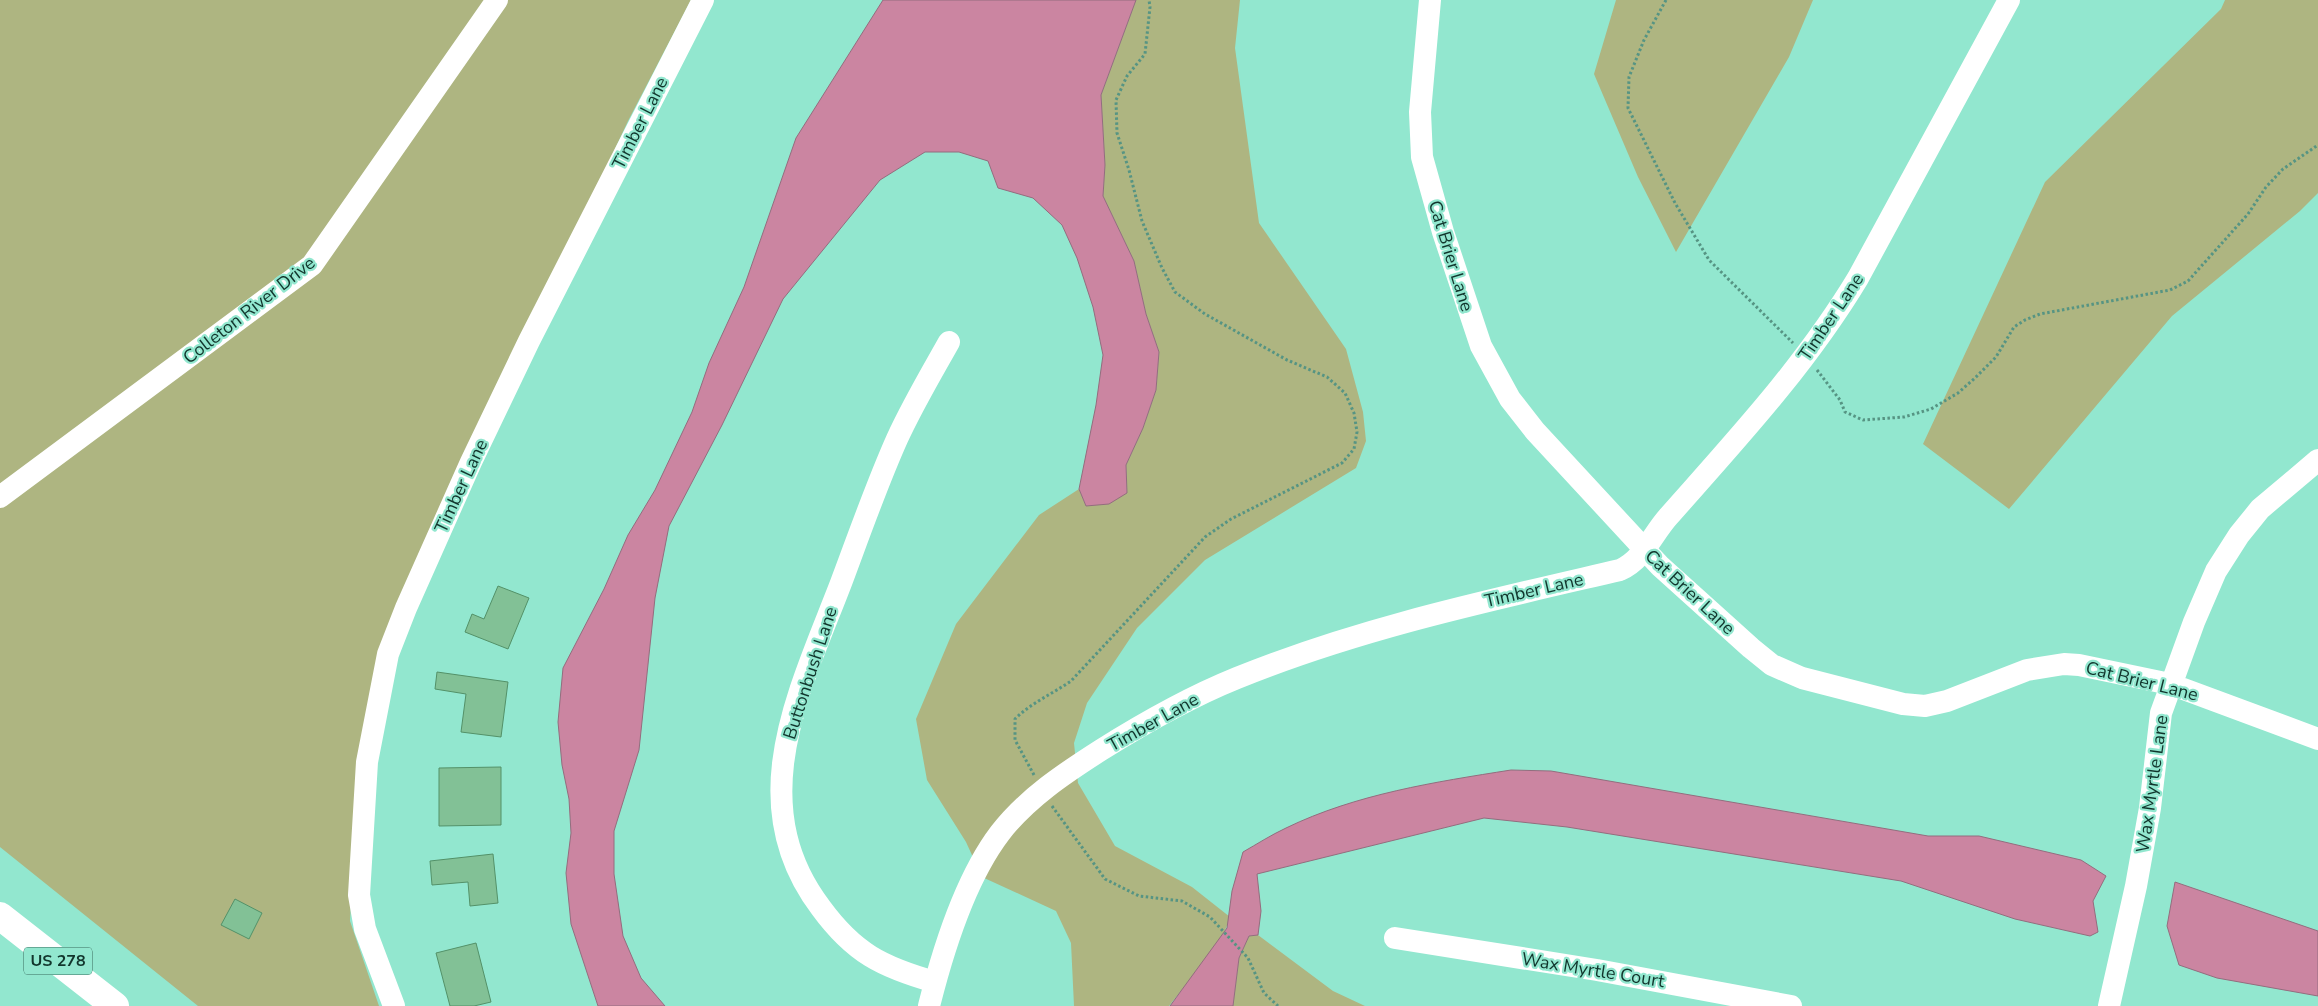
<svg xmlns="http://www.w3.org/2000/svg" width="2318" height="1006" font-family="'Nunito Sans',sans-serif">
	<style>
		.green { fill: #aeb581 }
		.water { fill: #cb85a1; stroke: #936d7e }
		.building { fill: #82c196; stroke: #539168 }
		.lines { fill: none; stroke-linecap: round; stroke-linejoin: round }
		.path { stroke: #569483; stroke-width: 3; stroke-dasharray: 2.5 2.5; stroke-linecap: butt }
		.minor { stroke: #fff; stroke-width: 22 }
		.highway { stroke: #fff; stroke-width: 28 }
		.labels { text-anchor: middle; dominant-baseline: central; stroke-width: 4.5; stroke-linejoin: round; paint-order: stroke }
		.shield { fill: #92e7cf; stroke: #386a5d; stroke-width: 1 }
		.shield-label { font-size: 16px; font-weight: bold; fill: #11352c }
		.street-label { font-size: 18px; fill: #11352c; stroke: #92e7cf }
	</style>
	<rect width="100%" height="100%" fill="#92e7cf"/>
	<path class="green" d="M0 0H691L628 121 380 652 359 761 350 921 379 1006H198L0 847Z
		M1136 0H1240L1235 48 1259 223 1346 349 1363 412 1366 441 1356 468 1205 560 1137 628 1087 703 1074 743 1078 783 1115 846 1192 887 1230 917C1221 948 1189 980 1169 1006H1074L1071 943 1056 911 982 877 966 842 927 780 916 719 956 624 1039 515 1079 489 1086 506 1127 493 1126 465 1143 428 1156 390 1159 352 1146 314 1134 261 1103 196 1105 165 1101 95Z
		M1616 0H1813L1789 57 1676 252 1638 177 1594 74Z
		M2225 0H2318V193L2300 211 2172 316 2009 509 1923 444 2045 182 2221 9Z
		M1258 935 1333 991 1365 1006H1233L1239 958 1249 936Z"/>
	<path class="water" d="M883 0H1136L1101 95 1105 165 1103 196 1134 261 1146 314 1159 352 1156 390 1143 428 1126 465 1127 493 1109 504 1086 506 1079 489 1096 405 1103 355 1093 307 1077 258 1062 225 1033 198 998 188 988 161 959 152H925L880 180 783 299 722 425 669 526 655 598 639 750 614 831V874L623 936 641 978 665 1006H598L571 924 566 873 571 833 569 799 562 765 558 722 563 668 604 589 628 535 655 490 692 412 709 363 744 287 796 138Z
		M1511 770 1551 771 1928 836H1979L2081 860 2106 876 2093 901 2098 932 2090 936 2015 919 1901 881 1567 827 1484 818 1257 874 1261 911 1258 935 1249 936 1239 958 1233 1006H1170L1227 928 1232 891 1243 852C1257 844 1271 835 1286 828 1356 794 1435 782 1511 770Z
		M2175 882 2318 931V996L2217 978 2179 965 2167 926Z"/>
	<path class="building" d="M498 586 529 598 508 649 465 632 472 614 484 619Z
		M437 672 508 682 501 737 461 732 466 694 435 689Z
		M501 767V825L439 826V768Z
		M493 854 498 903 470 906 468 882 432 885 430 861Z
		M235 899 262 913 249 939 221 925Z
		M476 943 491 1002 474 1006H450L436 953Z"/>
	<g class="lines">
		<path class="path" d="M1666 0 1644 40 1629 77 1628 108 1675 203 1709 260 1793 343
			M1817 370 1840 400 1845 412 1863 420 1904 417 1931 409 1958 393 1975 378 1996 357 2014 327 2025 320 2040 314 2170 290 2188 281 2248 214 2266 187 2283 169 2318 145
			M1034 775 1015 740V719C1031 703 1052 694 1071 681L1205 537 1231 519 1342 463 1354 449 1357 432 1354 413 1345 393 1327 377 1287 360 1205 314 1175 292 1162 268 1142 221 1129 170 1117 133 1116 100 1127 76 1145 54 1150 7 1149 0
			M1052 806 1105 879 1139 896 1182 901 1210 917 1248 958 1264 993 1278 1006"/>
		<path class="minor" d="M1430 0 1420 112 1422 157 1443 232 1481 346 1510 399 1535 431 1660 566 1751 648 1772 665 1802 678 1903 704 1925 706 1947 701 2027 670 2064 664 2079 665 2170 684 2318 739
			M0 497 312 265 497 0
			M1395 938 1597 970 1791 1006
			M935 982C882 967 854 953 821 908 741 803 800 690 841 583 859 535 876 486 897 439 912 406 931 374 949 342
			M394 1006 365 929 359 895 367 762 388 654 406 608 471 462 529 341 703 0
			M929 1006C943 950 965 879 1000 833 1027 798 1065 773 1101 750 1144 723 1190 697 1237 678 1360 628 1491 600 1620 570 1643 560 1652 535 1668 517 1736 440 1805 366 1858 278L2009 0
			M2109 1006 2136 886 2150 808 2161 713 2194 622 2216 571 2239 535 2260 509 2318 460"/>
		<path class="highway" d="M0 916 115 1006"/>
	</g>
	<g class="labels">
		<rect class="shield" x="24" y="947.5" width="68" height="27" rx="4"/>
		<g class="shield-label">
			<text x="58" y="961">US 278</text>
		</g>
		<g class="street-label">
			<text transform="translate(640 123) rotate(-63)">Timber Lane</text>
			<text transform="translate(1451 256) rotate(73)">Cat Brier Lane</text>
			<text transform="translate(249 310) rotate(-38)">Colleton River Drive</text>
			<text transform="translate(1831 317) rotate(-56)">Timber Lane</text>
			<text transform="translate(461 486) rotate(-65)">Timber Lane</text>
			<text transform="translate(1534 590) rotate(-13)">Timber Lane</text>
			<text transform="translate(1690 592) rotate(43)">Cat Brier Lane</text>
			<text transform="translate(810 673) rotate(-72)">Buttonbush Lane</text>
			<text transform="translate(2142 681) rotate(14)">Cat Brier Lane</text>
			<text transform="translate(1153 722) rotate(-29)">Timber Lane</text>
			<text transform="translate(2152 784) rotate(-82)">Wax Myrtle Lane</text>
			<text transform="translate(1593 970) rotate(9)">Wax Myrtle Court</text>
		</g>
	</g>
</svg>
